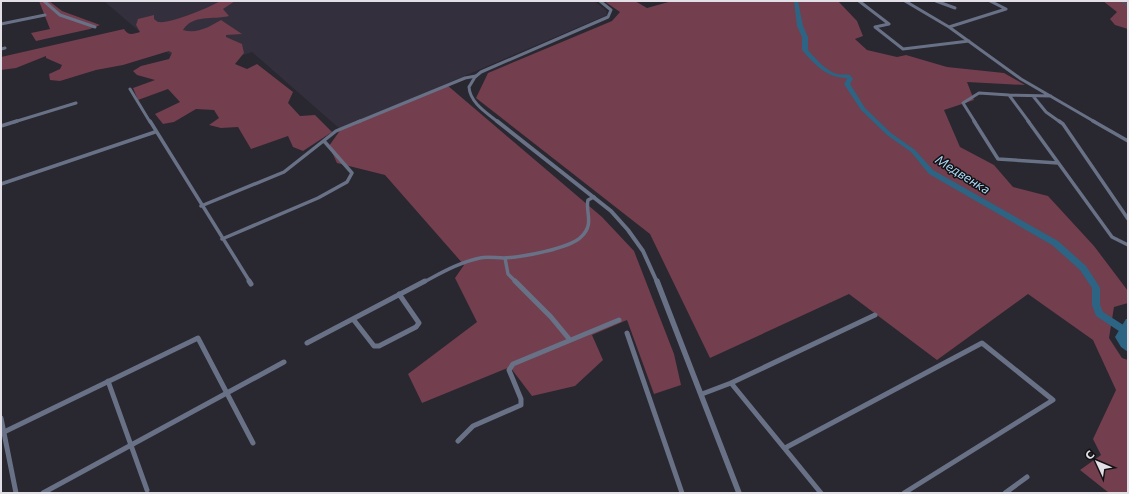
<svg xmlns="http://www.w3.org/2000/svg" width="1129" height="494" font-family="Commissioner,sans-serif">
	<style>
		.built { fill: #342f3c }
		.forest { fill: #733e4d }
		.water { fill: #2d6484 }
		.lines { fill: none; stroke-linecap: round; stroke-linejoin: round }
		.stream { stroke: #2d6484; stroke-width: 1 }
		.river { fill: #2d6484; fill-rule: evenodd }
		.minor-far2 { stroke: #687186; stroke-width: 3 }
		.minor-far1 { stroke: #687186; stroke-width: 3.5 }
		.minor { stroke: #687186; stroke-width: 5 }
		.tertiary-far2 { stroke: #687186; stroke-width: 3 }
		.tertiary-far1 { stroke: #687186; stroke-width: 4 }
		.tertiary { stroke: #687186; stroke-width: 5.5 }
		.labels { text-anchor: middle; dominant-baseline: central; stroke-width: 3; stroke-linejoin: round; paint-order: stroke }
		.water-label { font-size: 13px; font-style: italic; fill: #abdaf7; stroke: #121114 }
	</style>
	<rect width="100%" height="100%" fill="#29272f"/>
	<path class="built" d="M110 1H594L606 10 607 15 340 129 252 52 193 72 140 32 105 2Z"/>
	<path class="forest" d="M39 1H49L62 11 100 25 90 29 36 41 31 33 50 29Z
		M220 1H235L223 9 229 16C213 20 193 14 183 30 197 34 209 27 221 20L242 34 226 35V37L242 44 244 53 235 64 247 69 257 64 293 92 288 103 300 116 315 115 332 132 303 151 293 147 288 136 251 149 238 127 221 128 209 125 219 118 214 110 196 109 174 122 163 124 155 114 180 102 168 89 138 100 133 88 155 80 137 75 133 71 141 66 169 59 172 53 169 51 123 65 96 70 60 81 50 80 49 74 60 69 62 65 46 58V56L16 68 1 70V57L124 29C128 36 133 34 140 32L136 25 138 19 154 15V19C156 20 157 22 159 22 169 24 211 7 220 1Z
		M604 1H635L647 8 672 1H838L857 21 863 36 855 39 867 50 897 57 906 55 947 67 1004 73 1025 85 967 82 974 100 944 110 960 147 994 165 1013 187 1048 196 1094 246 1128 291V303L1114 307 1109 338 1122 358 1128 360V493H1109L1080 470 1101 455 1093 439 1116 390 1093 340 1028 294 937 360 849 294 710 358 650 234 476 98 488 73 612 21 620 12Z
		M1103 1H1128V29L1115 25 1110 19 1117 12Z
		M447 85 602 217 634 251 674 354 681 385 654 394 627 320 592 335 603 360 575 386 532 396 510 367 422 403 408 374 477 322 455 278 464 265 385 175 337 163 329 146 341 129Z"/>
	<path class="water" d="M1126 319H1128V352L1121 347 1115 337Z"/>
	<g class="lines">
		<path class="stream" d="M1121 1 1128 6"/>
		<path class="river" d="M794 1H798L803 26 808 37V50C815 58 826 71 837 74 841 75 846 74 850 75L853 79 850 84 865 108 891 133 915 150 933 170 1058 241 1086 266 1099 286 1100 288V305L1103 312 1128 328V337L1096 316 1092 305V288L1080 270 1052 245 929 174 911 152 887 135 861 110 844 84 847 79 846 78C827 78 814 64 802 50V37L797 26Z"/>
		<path class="minor-far2" d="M44 1 60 15 95 27
			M859 1 889 24 875 27 903 49 969 41
			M905 1 949 27 1021 79 1095 122
			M936 1 955 8
			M1 24 45 15
			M949 27 1006 9 990 1
			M1 49 5 48
			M130 89 150 122
			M1033 96 1046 112 1060 122
			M14 122 76 103
			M358 122 465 78 476 76
			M975 122 963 103 979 93 1009 95
			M1029 122 1009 95 1051 96"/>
		<path class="minor-far1" d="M150 121 250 282
			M974 121 998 159 1058 163
			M1028 121 1112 237 1128 245
			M1059 121 1063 124 1128 219
			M1093 121 1128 141
			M1 126 17 121
			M1 184 155 132
			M201 206 284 172 336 131 360 121
			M222 239 318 198 347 182 352 173 324 141
			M505 258 508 274 516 282
			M424 282C441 273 460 262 480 258 487 256 496 258 504 258 521 257 569 249 581 237 595 224 585 212 588 200L594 197"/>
		<path class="minor" d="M249 281 251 284
			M515 281 551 317 570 340
			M353 319 374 346H379L416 327 419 323 399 294
			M627 333 682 493
			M307 343 425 281
			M108 381 147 490
			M731 383 821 493
			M702 394 731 383 875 315
			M1 418 16 493
			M4 432 198 338 253 443
			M458 441 473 426 521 405V399L509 370 513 364 619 320
			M785 448 982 343 1053 400 904 493
			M43 493 284 362
			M1005 493 1027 477"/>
		<path class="tertiary-far2" d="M498 122C487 113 470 103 469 87L475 77 481 72 608 17 611 10 600 1"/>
		<path class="tertiary-far1" d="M497 121 611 211 628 230 643 251 657 282"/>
		<path class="tertiary" d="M657 281 739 493"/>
	</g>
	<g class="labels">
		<g class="water-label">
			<text transform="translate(963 174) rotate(32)">Медвенка</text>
		</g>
	</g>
	<rect width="1129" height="494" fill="none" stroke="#e2e0e6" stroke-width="4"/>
	<g transform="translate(1097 462) rotate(314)" stroke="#121114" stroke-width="3" paint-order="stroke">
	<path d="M0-3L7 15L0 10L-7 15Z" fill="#e2e0e6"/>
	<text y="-6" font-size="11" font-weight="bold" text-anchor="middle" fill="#e2e0e6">С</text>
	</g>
</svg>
